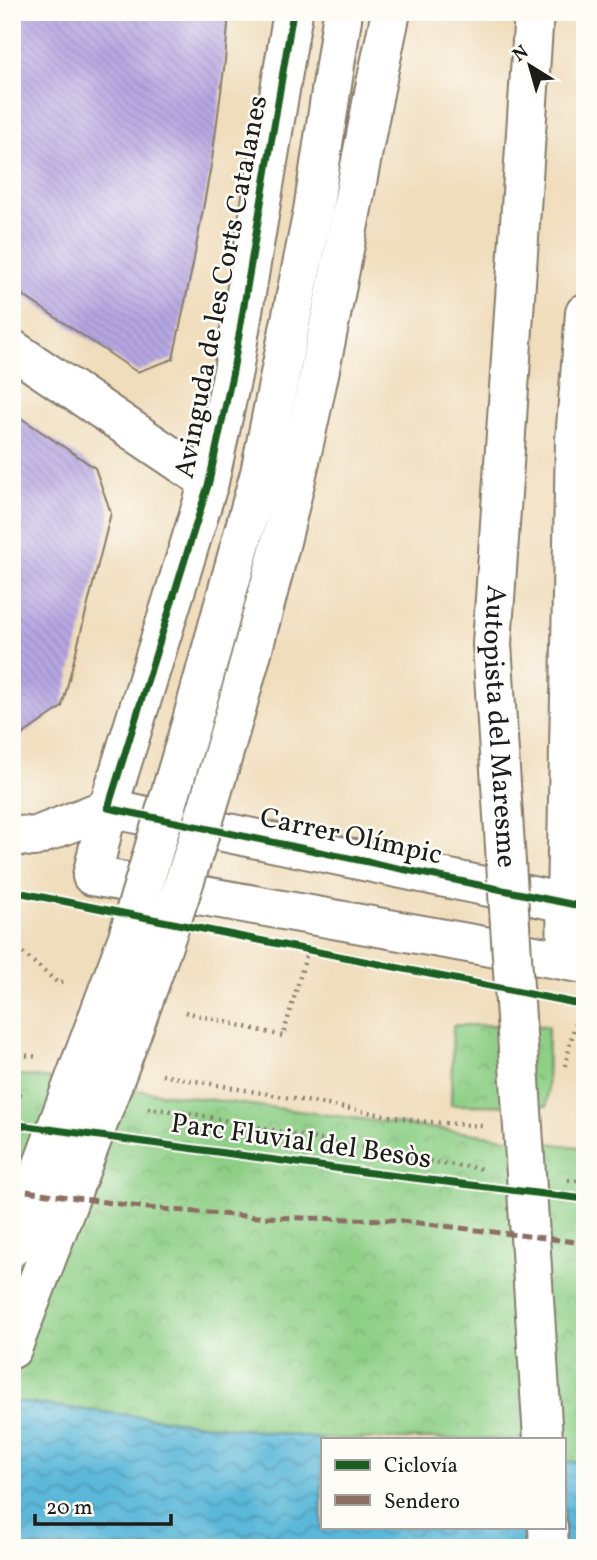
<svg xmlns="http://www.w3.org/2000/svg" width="597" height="1560" font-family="Vollkorn,serif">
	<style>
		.park { fill: url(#park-crowns); stroke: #557651; stroke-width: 2 }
		.water { fill: url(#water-waves); stroke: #3c6a7a; stroke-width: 2 }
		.building { fill: url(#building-back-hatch) }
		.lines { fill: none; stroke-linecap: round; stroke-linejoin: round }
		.minor-casing { stroke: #867c6c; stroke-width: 42 }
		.highway-casing { stroke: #867c6c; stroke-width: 42 }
		.path { stroke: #867c6c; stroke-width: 4.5; stroke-dasharray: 2 5; stroke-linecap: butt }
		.minor { stroke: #fff; stroke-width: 38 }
		.highway { stroke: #fff; stroke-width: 38 }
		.highway-bridge-casing { stroke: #867c6c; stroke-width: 42; stroke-linecap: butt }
		.highway-bridge { stroke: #fff; stroke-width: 38 }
		.quiet { stroke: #8d6e63; stroke-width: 5; stroke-dasharray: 10 5; stroke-linecap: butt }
		.cycleway-casing { stroke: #fdfcf7; stroke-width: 11 }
		.cycleway { stroke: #1b5e20; stroke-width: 7 }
		.labels { text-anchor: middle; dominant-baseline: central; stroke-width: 5; stroke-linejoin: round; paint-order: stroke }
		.street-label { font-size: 28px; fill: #1c1c1c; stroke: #fdfcf7 }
	</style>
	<defs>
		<pattern id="park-crowns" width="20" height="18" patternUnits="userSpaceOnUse" patternTransform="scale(1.75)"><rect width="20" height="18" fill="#8ecf86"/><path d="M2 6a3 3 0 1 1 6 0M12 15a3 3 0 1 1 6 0" fill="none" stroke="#7ab173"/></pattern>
		<pattern id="water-waves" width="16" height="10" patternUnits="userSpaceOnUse" patternTransform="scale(1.75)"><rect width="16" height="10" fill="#5bb8d9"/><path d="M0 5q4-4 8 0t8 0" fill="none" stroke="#4a95af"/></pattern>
		<pattern id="building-back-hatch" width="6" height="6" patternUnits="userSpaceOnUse" patternTransform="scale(1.75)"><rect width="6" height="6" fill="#b5a5e1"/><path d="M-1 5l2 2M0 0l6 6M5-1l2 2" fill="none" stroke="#9b8dc0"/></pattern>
	</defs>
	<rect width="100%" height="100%" fill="#fdfcf7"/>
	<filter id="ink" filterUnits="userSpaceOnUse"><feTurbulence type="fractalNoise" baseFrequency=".0143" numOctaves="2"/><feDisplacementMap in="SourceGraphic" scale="14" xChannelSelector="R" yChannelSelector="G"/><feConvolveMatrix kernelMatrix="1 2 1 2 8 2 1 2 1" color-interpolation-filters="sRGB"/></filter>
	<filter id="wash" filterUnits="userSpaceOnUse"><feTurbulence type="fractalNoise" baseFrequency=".00686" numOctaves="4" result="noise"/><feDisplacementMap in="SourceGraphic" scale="28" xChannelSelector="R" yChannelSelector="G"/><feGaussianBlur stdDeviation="1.57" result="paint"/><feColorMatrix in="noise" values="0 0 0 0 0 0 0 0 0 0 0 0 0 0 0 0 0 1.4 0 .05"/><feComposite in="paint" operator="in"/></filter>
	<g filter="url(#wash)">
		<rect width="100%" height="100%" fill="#f0ddbc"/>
		<path class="park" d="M453 1025 548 1026 547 1106 451 1105Z
			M12 1074 585 1148V1463L564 1461V1439H325L12 1401Z"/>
		<path class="water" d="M12 1401 325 1439H322V1527H564V1461L585 1463V1548H12Z"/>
		<g id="blocks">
			<path class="building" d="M12 12H229L225 61 212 160 193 264 173 359 137 372 12 288Z
				M12 412 95 468 111 513 62 707 12 742Z"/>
		</g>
	</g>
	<g filter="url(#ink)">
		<use href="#blocks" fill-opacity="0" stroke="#867c6c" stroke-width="2"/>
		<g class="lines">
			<g class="minor-casing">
				<path id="minor" d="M293 12 233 371 209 482 108 808 92 876 585 964
					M12 349 209 482
					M108 808 585 907
					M12 835 34 837 108 808
					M567 961 566 903 575 440 585 313"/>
			</g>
			<g class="highway-casing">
				<path id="highway" d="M374 93 391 12
					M12 1349 32 1297
					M548 1527 549 1548"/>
			</g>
			<path class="path" d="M12 944 57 982 64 983
				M185 1012 283 1036 306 956
				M12 1054 39 1057
				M565 1066 579 1007
				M162 1075 417 1121 482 1126
				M12 1095H24
				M148 1108 194 1114 420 1160 483 1169
				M568 1180 585 1182"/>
			<use href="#minor" class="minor"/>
			<use href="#highway" class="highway"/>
			<g class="highway-bridge-casing">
				<g id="highway-bridge">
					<path id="s1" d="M534 12 492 644 543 1439"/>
					<path d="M12 1247 128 937 191 724 260 473 313 211 343 12"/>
					<path d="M32 1297C84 1160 138 1023 184 883 210 803 233 722 255 641 305 461 339 277 374 93"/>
				</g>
			</g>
			<use href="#highway-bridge" class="highway-bridge"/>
			<path class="quiet" d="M12 1189 148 1208 258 1217 394 1220 585 1243"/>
			<g class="cycleway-casing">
				<path id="cycleway" d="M293 12 233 371 209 482 108 808 585 907
					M12 891 585 1005
					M12 1124 364 1172 585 1199"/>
			</g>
			<use href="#cycleway" class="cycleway"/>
		</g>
	</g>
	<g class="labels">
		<g class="street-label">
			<text transform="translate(222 287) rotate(-79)">Avinguda de les Corts Catalanes</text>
			<text stroke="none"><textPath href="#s1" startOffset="716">Autopista del Maresme</textPath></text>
			<text transform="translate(351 837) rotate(12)">Carrer Olímpic</text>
			<text transform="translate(301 1142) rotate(8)">Parc Fluvial del Besòs</text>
		</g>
	</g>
	<rect width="597" height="1560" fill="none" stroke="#fdfcf7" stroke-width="42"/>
	<rect x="321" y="1438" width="245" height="91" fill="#fdfcf7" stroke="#a3a29f" stroke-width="2"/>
	<rect x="335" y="1460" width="35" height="10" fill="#1b5e20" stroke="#a3a29f" stroke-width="2"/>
	<text x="384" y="1472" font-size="21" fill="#1c1c1c">Ciclovía</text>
	<rect x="335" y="1495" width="35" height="10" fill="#8d6e63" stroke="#a3a29f" stroke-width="2"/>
	<text x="384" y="1508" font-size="21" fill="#1c1c1c">Sendero</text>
	<g transform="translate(530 66) rotate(323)" stroke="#fdfcf7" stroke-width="5" paint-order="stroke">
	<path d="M0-5L12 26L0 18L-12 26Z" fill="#1c1c1c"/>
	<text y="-10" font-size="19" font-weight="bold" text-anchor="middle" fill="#1c1c1c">N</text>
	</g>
	<path d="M35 1514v10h136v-10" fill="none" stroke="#1c1c1c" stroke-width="3.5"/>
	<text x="46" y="1514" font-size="21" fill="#1c1c1c" stroke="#fdfcf7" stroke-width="5" paint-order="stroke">20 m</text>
</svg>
